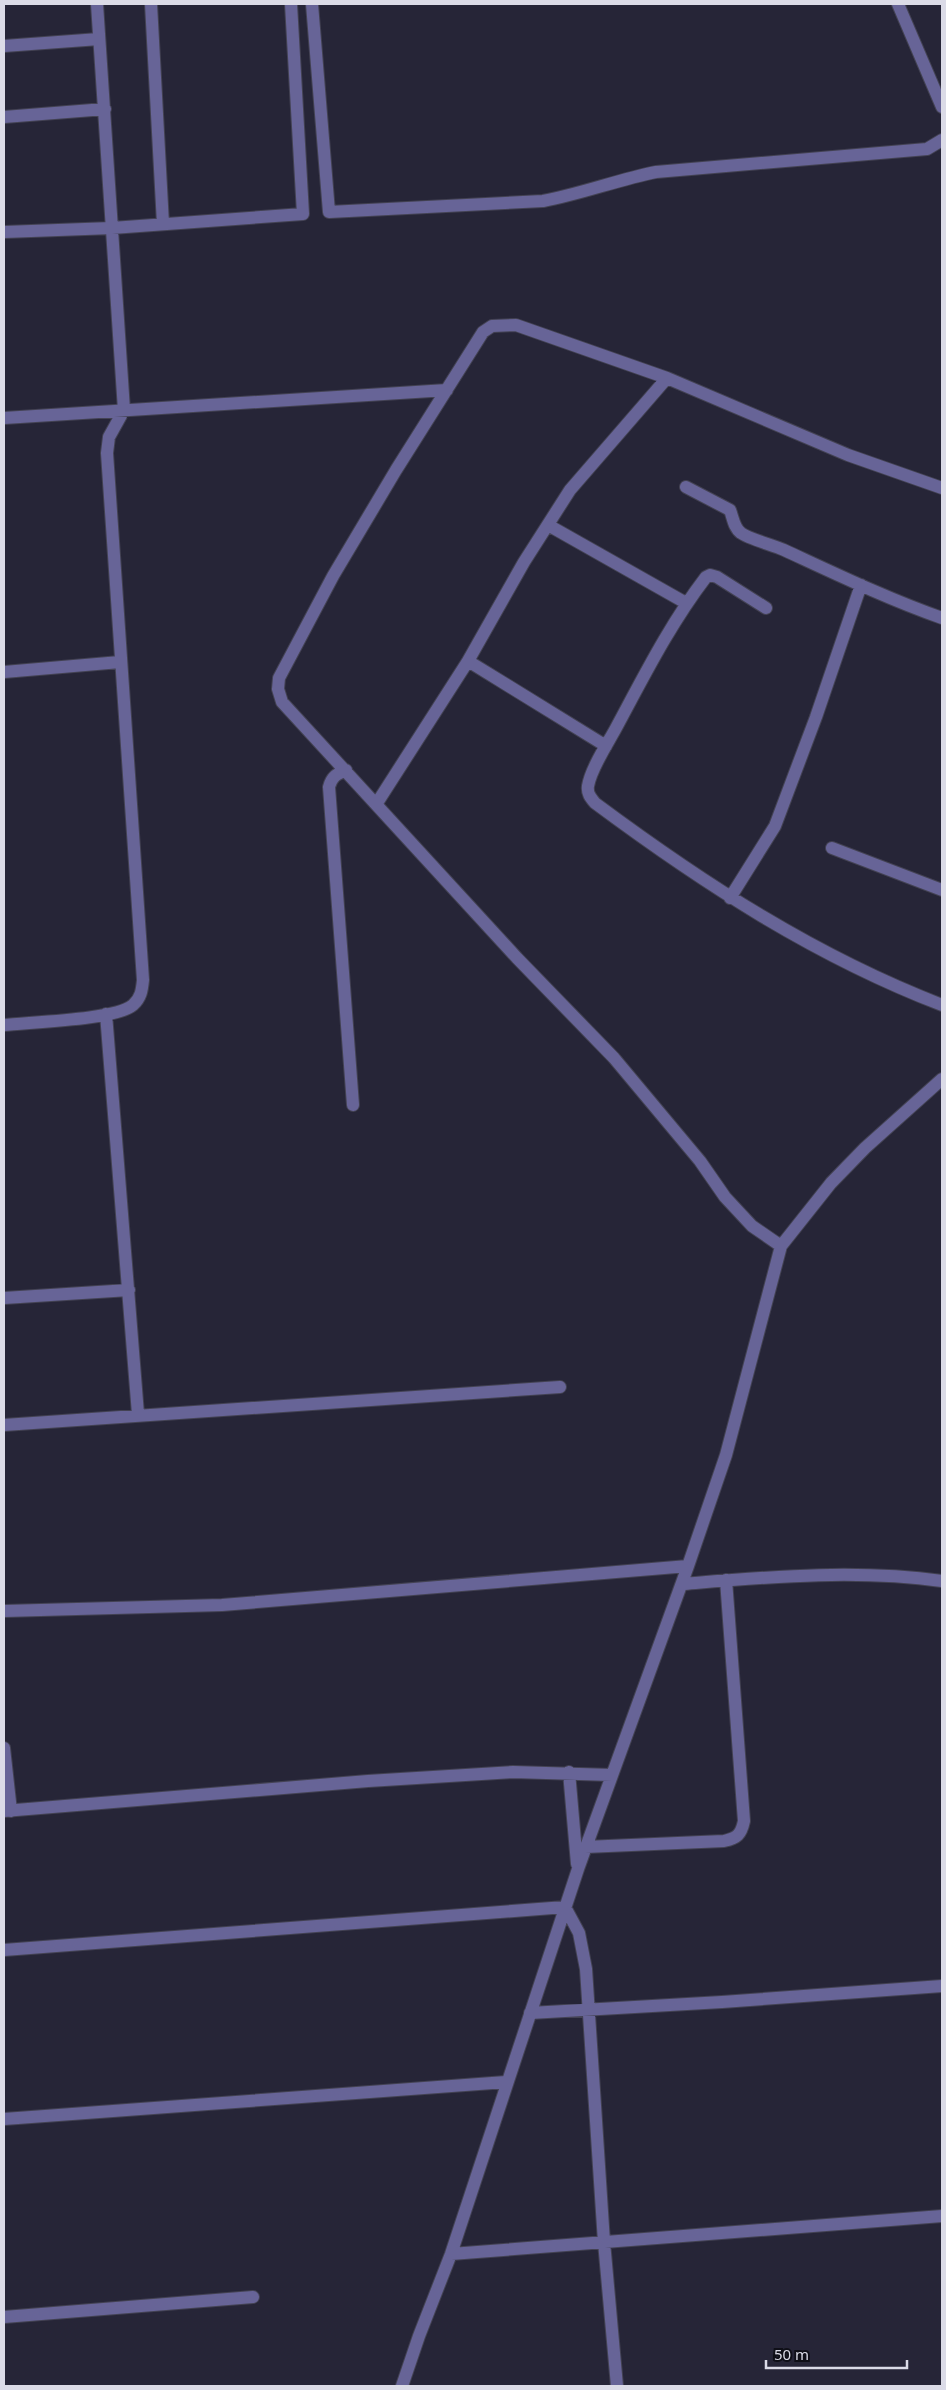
<svg xmlns="http://www.w3.org/2000/svg" width="946" height="2390" font-family="'Noto Sans',sans-serif">
	<style>
		.lines { fill: none; stroke-linecap: round; stroke-linejoin: round }
		.minor-casing { stroke: #434253; stroke-width: 14 }
		.minor { stroke: #676497; stroke-width: 12 }
	</style>
	<rect width="100%" height="100%" fill="#262537"/>
	<g class="lines">
		<g class="minor-casing">
			<path id="minor" d="M151 4 163 224
				M312 4 329 212 543 201C581 194 617 180 656 172L927 149 942 140
				M898 4 942 107
				M4 46 99 39
				M4 117 105 109
				M4 232 112 228 303 214 291 4
				M4 418 447 390
				M686 487 730 510C733 518 734 528 741 533 749 539 773 545 784 550 836 574 888 599 942 618
				M548 525 686 603
				M766 608 717 577 710 575 706 577C670 624 644 676 616 728 608 743 591 768 588 786 587 793 590 797 595 803 704 884 815 956 942 1005
				M468 661 606 746
				M4 672 120 662
				M346 770C337 774 332 776 329 787L353 1105
				M377 803 468 661 524 562 570 490 667 378
				M832 848 942 890
				M730 898 775 826 816 717 861 585
				M106 1014 138 1414
				M4 1025C30 1022 116 1020 133 1005 141 998 142 990 143 980L107 453 109 437 124 410 97 4
				M781 1246 752 1226 725 1197 700 1161 614 1058 517 958 282 702 278 689 279 678 333 576 396 470 483 332 492 326 516 325 667 378 848 455 942 488
				M4 1298 129 1290
				M4 1425 560 1387
				M682 1584C769 1577 855 1569 942 1581
				M4 1611 222 1605 688 1566
				M4 1748 11 1811
				M569 1772 577 1864
				M4 1811 368 1781 513 1772 612 1775
				M585 1847 724 1841C737 1838 741 1835 744 1821L726 1580
				M4 1950 565 1907 579 1933 586 1969 604 2242 617 2386
				M530 2013 722 2002 942 1986
				M4 2119 506 2082
				M451 2254 942 2216
				M4 2317 253 2297
				M402 2386 419 2336 451 2254 578 1869 688 1566 726 1455 781 1246 831 1183 865 1148 942 1079"/>
		</g>
		<use href="#minor" class="minor"/>
	</g>
	<rect width="946" height="2390" fill="none" stroke="#dbdbe7" stroke-width="10"/>
	<path d="M766 2360v8h141v-8" fill="none" stroke="#dbdbe7" stroke-width="2.5"/>
	<text x="774" y="2360" font-size="15" fill="#dbdbe7" stroke="#0f0f17" stroke-width="4" paint-order="stroke">50 m</text>
</svg>
